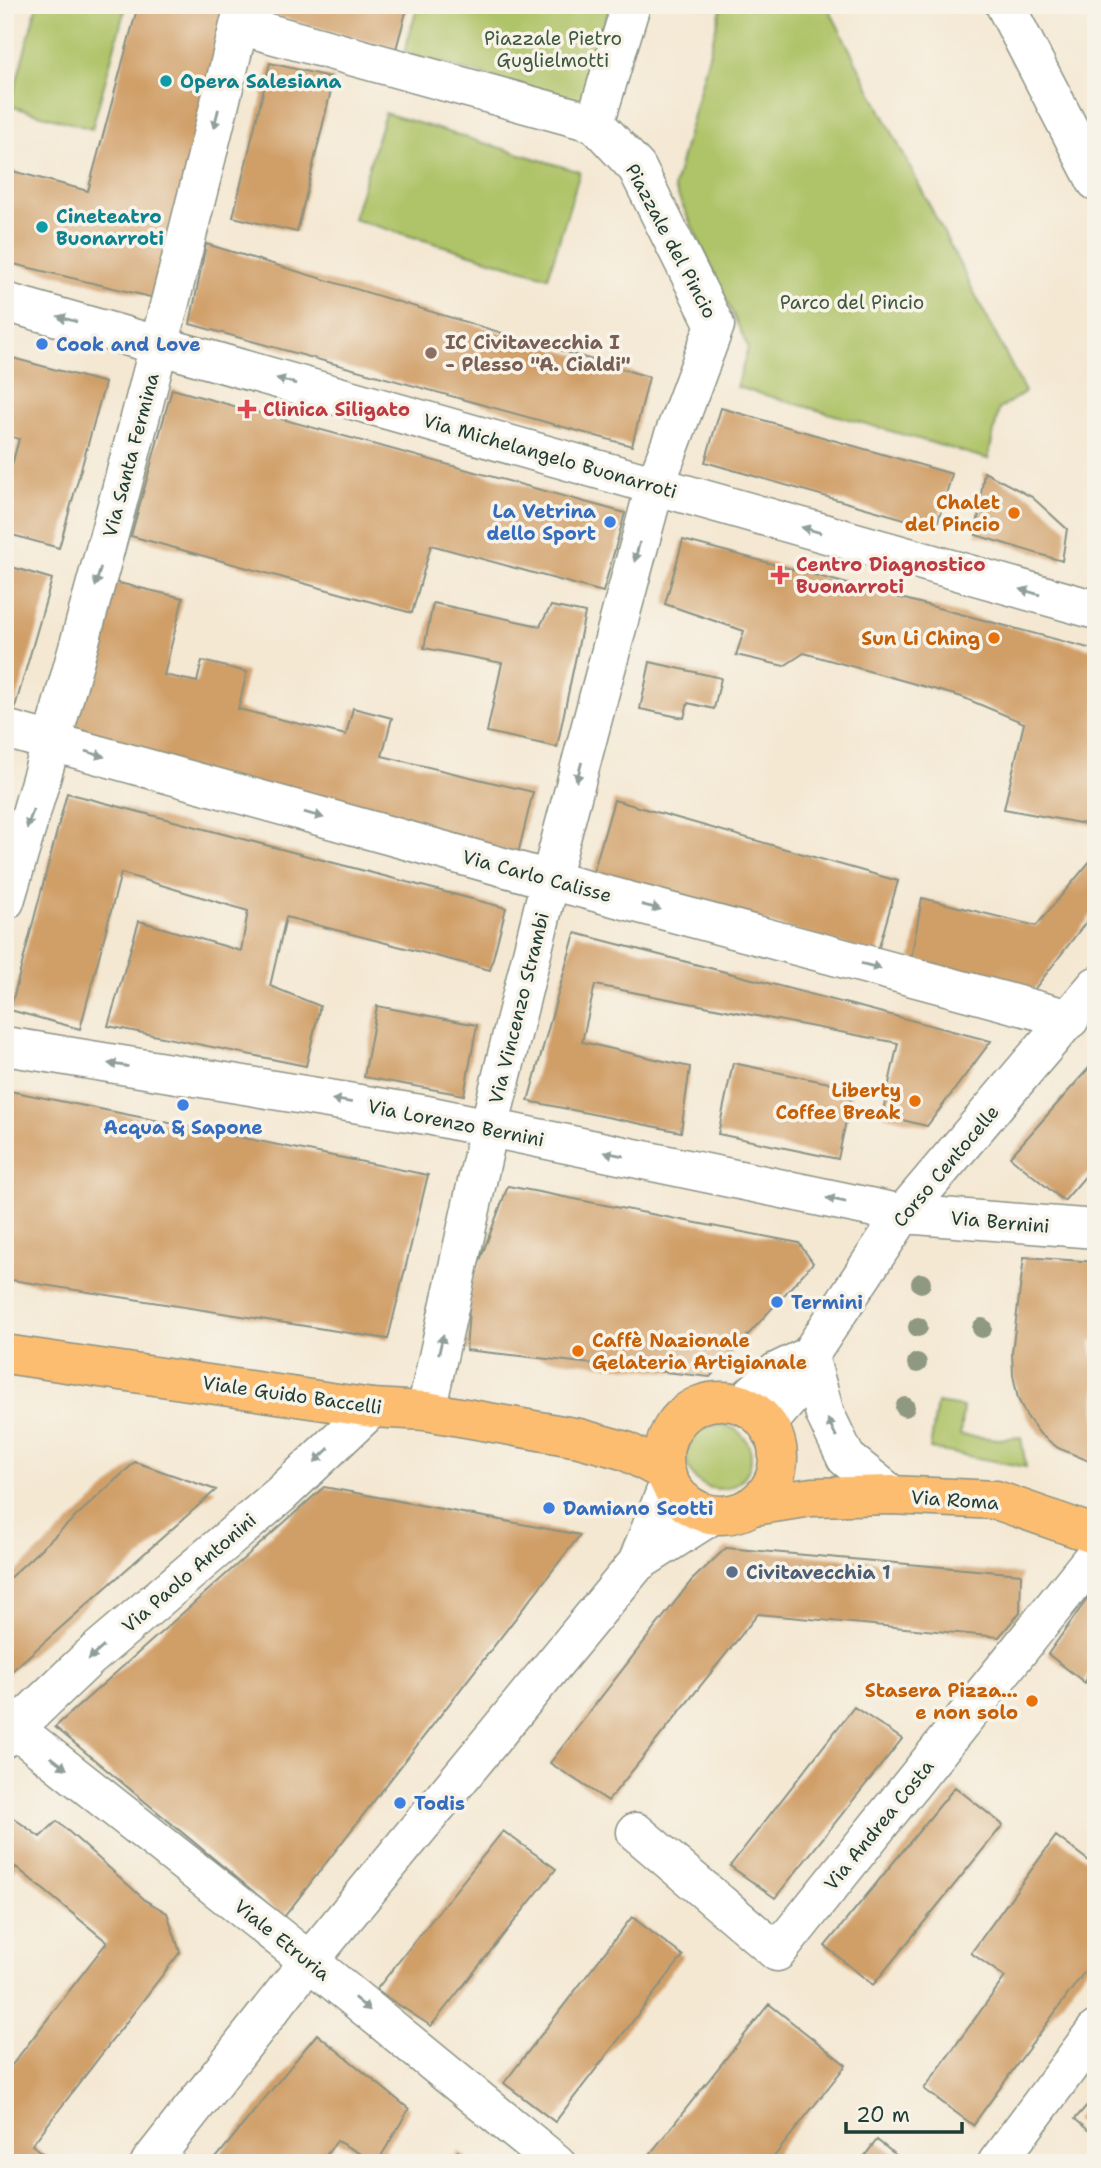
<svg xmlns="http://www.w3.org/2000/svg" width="1101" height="2168" font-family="'Shantell Sans',sans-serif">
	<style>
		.green { fill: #afc367; stroke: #67804e; stroke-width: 2 }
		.building { fill: #d09f67 }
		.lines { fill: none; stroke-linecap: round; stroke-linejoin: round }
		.minor-casing { stroke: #8a9284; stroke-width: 41 }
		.major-casing { stroke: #8a9284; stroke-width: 41 }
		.minor { stroke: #fff; stroke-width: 38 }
		.major { stroke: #fcbd6f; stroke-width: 38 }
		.tree { fill: #8f9981 }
		.oneway { fill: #8f9e9a }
		.culture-dot { fill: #0f9aa8; stroke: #f7f3e8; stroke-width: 2.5 }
		.shop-dot { fill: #3f7fe0; stroke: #f7f3e8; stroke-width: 2.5 }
		.education-dot { fill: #8d6e63; stroke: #f7f3e8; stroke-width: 2.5 }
		.health-dot { fill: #e0444e; stroke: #f7f3e8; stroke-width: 2.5 }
		.food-dot { fill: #e8710a; stroke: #f7f3e8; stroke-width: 2.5 }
		.service-dot { fill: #5c6f8a; stroke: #f7f3e8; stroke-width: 2.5 }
		.labels { text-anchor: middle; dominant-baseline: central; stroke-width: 7; stroke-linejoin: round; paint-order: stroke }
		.park-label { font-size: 19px; fill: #3c583e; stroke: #f7f3e8 }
		.culture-label { font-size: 19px; font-weight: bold; fill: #0d838f; stroke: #f7f3e8; text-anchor: start }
		.street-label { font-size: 19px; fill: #1f3d34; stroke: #f7f3e8 }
		.education-label { font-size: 19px; font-weight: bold; fill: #785e54; stroke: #f7f3e8; text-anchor: start }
		.shop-label { font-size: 19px; font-weight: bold; fill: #366cbe; stroke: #f7f3e8; text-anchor: start }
		.health-label { font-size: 19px; font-weight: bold; fill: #be3a42; stroke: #f7f3e8; text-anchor: start }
		.food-label { font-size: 19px; font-weight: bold; fill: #c56008; stroke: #f7f3e8; text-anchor: end }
		.service-label { font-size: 19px; font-weight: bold; fill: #4e5e75; stroke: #f7f3e8; text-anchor: start }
	</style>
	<rect width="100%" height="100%" fill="#f7f3e8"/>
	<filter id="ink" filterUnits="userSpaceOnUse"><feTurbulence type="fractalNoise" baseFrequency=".0143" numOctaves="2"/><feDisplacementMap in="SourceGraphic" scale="14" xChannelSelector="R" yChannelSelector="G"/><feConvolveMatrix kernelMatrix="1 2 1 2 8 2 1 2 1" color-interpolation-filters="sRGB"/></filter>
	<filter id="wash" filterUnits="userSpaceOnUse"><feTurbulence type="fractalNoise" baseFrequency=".00686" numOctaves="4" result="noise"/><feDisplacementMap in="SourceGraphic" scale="28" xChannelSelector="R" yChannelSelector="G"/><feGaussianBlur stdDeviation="1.57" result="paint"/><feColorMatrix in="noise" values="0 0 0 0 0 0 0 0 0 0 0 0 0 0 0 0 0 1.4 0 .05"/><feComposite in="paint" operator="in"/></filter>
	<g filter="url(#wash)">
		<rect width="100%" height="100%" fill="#f4e8d3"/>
		<path class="green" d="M37 5H126L92 129 10 106Z
			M418 5H610L584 103 404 53Z
			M722 5H827L1025 392 999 409 988 459 737 387 748 347 674 187Z
			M385 113 580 172 548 277 353 219Z
			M937 1403 963 1407 960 1435 999 1439 1021 1437 1026 1467 930 1449Z
			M687 1457a32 32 0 1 1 64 0a32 32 0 1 1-64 0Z"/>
		<g id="blocks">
			<path class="building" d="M138 5H234L159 299 5 262V169L88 191Z
				M275 5H408L396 49 272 15Z
				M270 63 334 78 297 232 233 217Z
				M1095 83H1096V112L1088 110Z
				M206 244 649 377 632 446 190 324Z
				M5 356 105 383 59 548 5 533V490L19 439 5 435Z
				M172 389 625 513 603 592 431 545 412 613 131 536Z
				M721 408 952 474 936 528 705 462Z
				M984 472 1032 497 1067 529 1062 561 976 535Z
				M683 540 1096 650V826L1004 809 1024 723 962 697 804 653 784 666 736 655 744 631 665 604Z
				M5 565 52 579 13 714 5 712Z
				M106 580 183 598 164 675 197 682 202 661 247 672 238 709 346 735 353 708 392 718 382 756 533 792 518 854 66 744Z
				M433 603 540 626 551 606 585 613 557 747 487 732 502 663 424 648Z
				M650 662 721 678 714 709 688 703 684 718 640 709Z
				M67 793 506 908 490 970 286 917 270 986 320 1006 306 1066 108 1026 139 921 241 951 248 911 121 873 80 1029 10 1010Z
				M614 800 898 881 877 954 593 873Z
				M1096 854V909L1033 991 911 959 922 898 1036 926Z
				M575 933 991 1041 927 1126 882 1115 898 1043 595 985 582 1042 690 1067 681 1132 528 1101Z
				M377 1006 477 1025 464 1095 364 1077Z
				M1096 1060V1164L1064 1201 1010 1157Z
				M733 1063 853 1088 838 1159 718 1134Z
				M5 1090 428 1175 388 1339 5 1279Z
				M508 1186 799 1243 813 1263 710 1377 466 1350 471 1284Z
				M1024 1257 1096 1262V1341H1091L1096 1386V1464L1058 1448 1040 1434 1026 1415 1018 1399 1013 1375 1012 1352Z
				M135 1462 216 1490 5 1677V1582Z
				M324 1487 580 1535 284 1917 55 1727Z
				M726 1548 1021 1574 1020 1612 999 1637 758 1614 608 1801 550 1763 692 1580Z
				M1090 1595 1096 1597V1664L1093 1663 1085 1683 1048 1654Z
				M854 1707 902 1739 775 1898 730 1866Z
				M955 1787 1003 1825 873 1985 825 1946Z
				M5 1812 40 1837 57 1821 145 1900 167 1913 180 1952 32 2145 55 2163H5V2074L107 1942 16 1867 5 1881Z
				M503 1831 556 1869 431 2026 376 1990Z
				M1056 1836 1089 1861 1096 1852V1956L973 2125 924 2089 1005 1977 971 1953Z
				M632 1917 683 1956 555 2122 504 2083Z
				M769 2004 846 2065 769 2163H643Z
				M317 2034 409 2109 377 2163 337 2141 320 2163H212Z
				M1096 2095V2137L1075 2119Z
				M877 2140 906 2163H859Z
				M458 2151 474 2163H452Z"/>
		</g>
	</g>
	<g filter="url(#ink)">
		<use href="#blocks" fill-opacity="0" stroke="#8a9284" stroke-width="2"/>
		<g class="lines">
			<g class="minor-casing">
				<path id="minor" d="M1005 5 1096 181
					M239 25 595 123 631 5
					M5 302 1096 610
					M5 729 550 880 1070 1019
					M5 901C94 605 171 305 244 5
					M5 1046 427 1115 903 1214 1096 1229
					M809 1356 825 1414 846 1458 892 1495
					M742 1404 776 1372 809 1356
					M426 1411 489 1128 550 880 602 684 655 486 715 325 637 168 595 123
					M767 1424 795 1392 809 1356 903 1214 1096 986
					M637 1563 712 1515
					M5 1721 309 1961 556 2163
					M5 1738 89 1658 280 1495 372 1408
					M636 1832 777 1952 1096 1554
					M150 2163 309 1961 637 1563 669 1483
					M997 2163 1096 2030"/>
			</g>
			<g class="major-casing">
				<path id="major" d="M5 1354 372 1408 426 1411 579 1438 626 1451 665 1472
					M664 1458a57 57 0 1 1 114 0a57 57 0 1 1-114 0Z
					M754 1506 812 1497 892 1495 996 1500 1096 1535"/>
			</g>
			<use href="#minor" class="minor"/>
			<use href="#major" class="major"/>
		</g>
		<g class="tree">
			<circle cx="921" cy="1283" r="10"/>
			<circle cx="918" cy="1327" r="10"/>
			<circle cx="982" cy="1328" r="10"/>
			<circle cx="917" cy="1363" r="10"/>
			<circle cx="905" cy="1407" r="10"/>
		</g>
		<defs><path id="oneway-solid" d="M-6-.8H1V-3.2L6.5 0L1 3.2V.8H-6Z" transform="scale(1.75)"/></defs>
		<g class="oneway">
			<use href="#oneway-solid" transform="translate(216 119) rotate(104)"/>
			<use href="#oneway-solid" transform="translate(67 319) rotate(-164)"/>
			<use href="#oneway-solid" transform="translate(286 381) rotate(-164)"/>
			<use href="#oneway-solid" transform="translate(811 530) rotate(-164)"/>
			<use href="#oneway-solid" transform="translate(637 552) rotate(105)"/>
			<use href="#oneway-solid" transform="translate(98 577) rotate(105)"/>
			<use href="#oneway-solid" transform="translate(1030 592) rotate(-164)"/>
			<use href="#oneway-solid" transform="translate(95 754) rotate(16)"/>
			<use href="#oneway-solid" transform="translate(579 772) rotate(105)"/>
			<use href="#oneway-solid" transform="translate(314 815) rotate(16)"/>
			<use href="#oneway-solid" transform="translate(30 819) rotate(107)"/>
			<use href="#oneway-solid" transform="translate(651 907) rotate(15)"/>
			<use href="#oneway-solid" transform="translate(871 966) rotate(15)"/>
			<use href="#oneway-solid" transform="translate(118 1065) rotate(-171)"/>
			<use href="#oneway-solid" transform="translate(342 1101) rotate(-171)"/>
			<use href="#oneway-solid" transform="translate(614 1154) rotate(-168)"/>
			<use href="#oneway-solid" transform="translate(836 1200) rotate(-168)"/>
			<use href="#oneway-solid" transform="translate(441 1344) rotate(-77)"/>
			<use href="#oneway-solid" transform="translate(832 1428) rotate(-116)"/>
			<use href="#oneway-solid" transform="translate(322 1455) rotate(136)"/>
			<use href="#oneway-solid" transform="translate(96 1653) rotate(139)"/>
			<use href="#oneway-solid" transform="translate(59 1763) rotate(38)"/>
			<use href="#oneway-solid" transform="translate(362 2004) rotate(39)"/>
		</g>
	</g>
	<g class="culture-dot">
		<circle cx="166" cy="81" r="7"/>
		<circle cx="42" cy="227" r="7"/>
	</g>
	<g class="shop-dot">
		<circle cx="42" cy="344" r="7"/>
		<circle cx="610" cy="522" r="7"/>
		<circle cx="183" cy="1105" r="7"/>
		<circle cx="777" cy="1302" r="7"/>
		<circle cx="549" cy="1508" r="7"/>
		<circle cx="400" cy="1803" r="7"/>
	</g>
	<circle class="education-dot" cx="431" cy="353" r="7"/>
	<g class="health-dot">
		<path d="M243.5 398.5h7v7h7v7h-7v7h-7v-7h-7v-7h7z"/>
		<path d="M776.5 564.5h7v7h7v7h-7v7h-7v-7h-7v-7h7z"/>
	</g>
	<g class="food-dot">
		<circle cx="1014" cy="513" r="7"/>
		<circle cx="994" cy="638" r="7"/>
		<circle cx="915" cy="1101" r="7"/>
		<circle cx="578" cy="1351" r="7"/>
		<circle cx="1032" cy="1701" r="7"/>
	</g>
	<circle class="service-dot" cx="732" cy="1572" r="7"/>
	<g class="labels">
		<g class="park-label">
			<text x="553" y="38">Piazzale Pietro<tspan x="553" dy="22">Guglielmotti</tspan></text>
			<text x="852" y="302">Parco del Pincio</text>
		</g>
		<g class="culture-label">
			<text x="180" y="81">Opera Salesiana</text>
			<text x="56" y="216">Cineteatro<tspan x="56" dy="22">Buonarroti</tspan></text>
		</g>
		<g class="street-label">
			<text transform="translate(671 241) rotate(62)">Piazzale del Pincio</text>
			<text transform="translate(131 455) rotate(-75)">Via Santa Fermina</text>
			<text transform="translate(550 456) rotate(16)">Via Michelangelo Buonarroti</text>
			<text transform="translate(537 876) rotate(15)">Via Carlo Calisse</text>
			<text transform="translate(519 1008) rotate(-76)">Via Vincenzo Strambi</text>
			<text transform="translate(456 1123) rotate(11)">Via Lorenzo Bernini</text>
			<text transform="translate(946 1166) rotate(-50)">Corso Centocelle</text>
			<text transform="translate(1000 1222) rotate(5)">Via Bernini</text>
			<text transform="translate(292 1395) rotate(8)">Viale Guido Baccelli</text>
			<text transform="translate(955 1500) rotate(4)">Via Roma</text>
			<text transform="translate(189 1573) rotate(-41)">Via Paolo Antonini</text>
			<text transform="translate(879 1825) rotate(-51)">Via Andrea Costa</text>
			<text transform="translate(282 1940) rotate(39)">Viale Etruria</text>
		</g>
		<g class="education-label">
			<text x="445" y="342">IC Civitavecchia I<tspan x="445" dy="22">- Plesso "A. Cialdi"</tspan></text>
		</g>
		<g class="shop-label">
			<text x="56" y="344">Cook and Love</text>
			<text x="596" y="511" text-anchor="end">La Vetrina<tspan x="596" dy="22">dello Sport</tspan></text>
			<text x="183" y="1127" text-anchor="middle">Acqua &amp; Sapone</text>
			<text x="791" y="1302">Termini</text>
			<text x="563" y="1508">Damiano Scotti</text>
			<text x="414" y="1803">Todis</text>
		</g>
		<g class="health-label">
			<text x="263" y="409">Clinica Siligato</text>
			<text x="796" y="564">Centro Diagnostico<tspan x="796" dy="22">Buonarroti</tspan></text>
		</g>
		<g class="food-label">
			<text x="1000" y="502">Chalet<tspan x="1000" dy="22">del Pincio</tspan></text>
			<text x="980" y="638">Sun Li Ching</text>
			<text x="901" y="1090">Liberty<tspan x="901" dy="22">Coffee Break</tspan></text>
			<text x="592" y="1340" text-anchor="start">Caffè Nazionale<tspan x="592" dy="22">Gelateria Artigianale</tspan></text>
			<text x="1018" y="1690">Stasera Pizza...<tspan x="1018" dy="22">e non solo</tspan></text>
		</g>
		<g class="service-label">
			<text x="746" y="1572">Civitavecchia 1</text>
		</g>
	</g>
	<rect width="1101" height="2168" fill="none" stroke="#f7f3e8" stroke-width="28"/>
	<path d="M846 2122v10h116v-10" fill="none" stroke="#1f3d34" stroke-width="3.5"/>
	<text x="856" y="2122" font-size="21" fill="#1f3d34" stroke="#f7f3e8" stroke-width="5" paint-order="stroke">20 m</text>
</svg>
